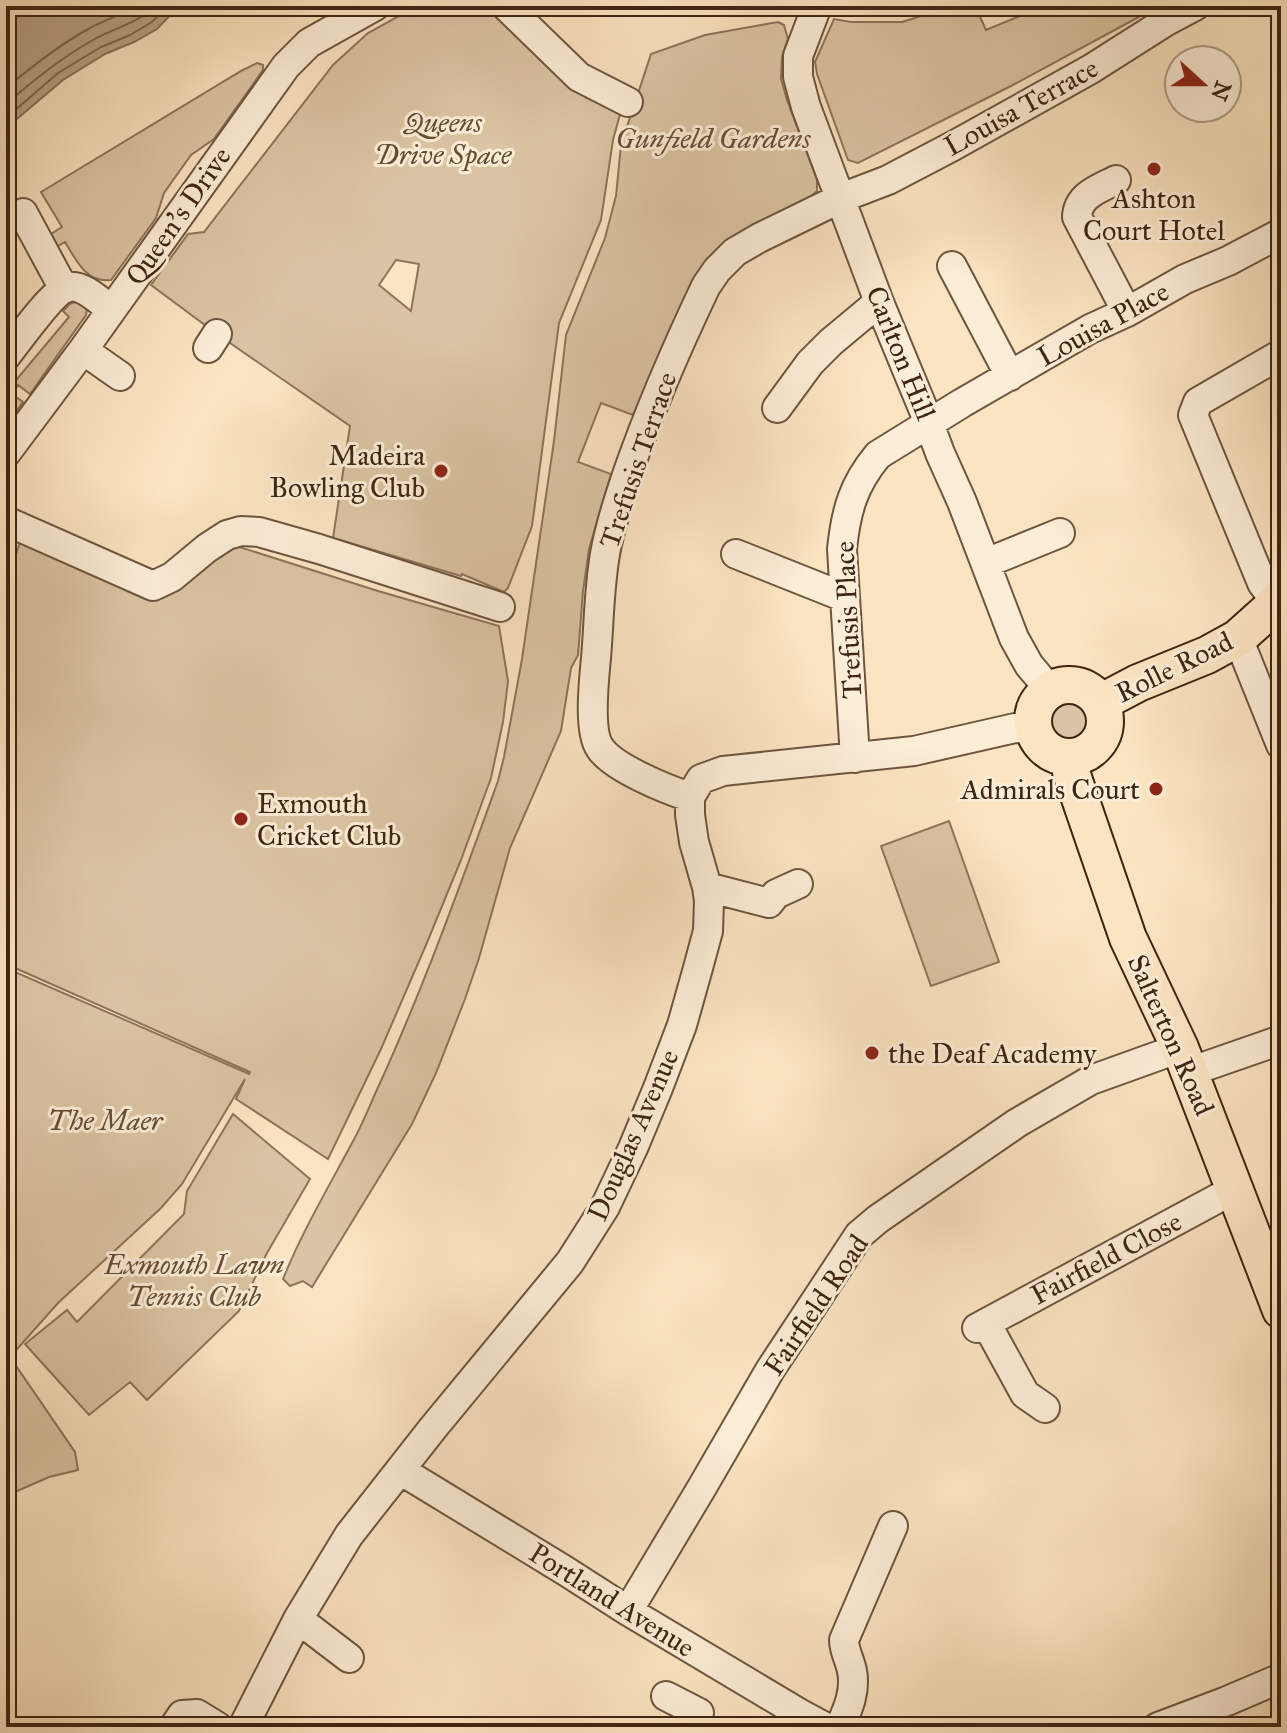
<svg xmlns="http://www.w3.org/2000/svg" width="1287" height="1733" font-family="'IM FELL Great Primer',serif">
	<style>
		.green { fill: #dbc4a3; stroke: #8d745a; stroke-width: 2; fill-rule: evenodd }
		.water { fill: #bba386; stroke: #897158; stroke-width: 2 }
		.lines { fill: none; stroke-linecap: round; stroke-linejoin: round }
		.shore { stroke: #7d644c; stroke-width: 2 }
		.minor-casing { stroke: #6e553e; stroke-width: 32 }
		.major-casing { stroke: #3f2512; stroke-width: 40 }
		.minor { stroke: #fcedd7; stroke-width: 28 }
		.major { stroke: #fbe4c1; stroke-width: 36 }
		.poi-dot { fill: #8f2418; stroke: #fcedd7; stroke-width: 3 }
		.labels { text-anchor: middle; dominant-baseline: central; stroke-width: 6; stroke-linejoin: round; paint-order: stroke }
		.street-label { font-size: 28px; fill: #3f2512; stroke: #fcedd7 }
		.park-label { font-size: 28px; font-style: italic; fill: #664d36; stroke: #fcedd7 }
		.poi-label { font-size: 28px; fill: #3f2512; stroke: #fcedd7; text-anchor: end }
	</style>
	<rect width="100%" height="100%" fill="#fbe4c1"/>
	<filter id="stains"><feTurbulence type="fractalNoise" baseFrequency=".0025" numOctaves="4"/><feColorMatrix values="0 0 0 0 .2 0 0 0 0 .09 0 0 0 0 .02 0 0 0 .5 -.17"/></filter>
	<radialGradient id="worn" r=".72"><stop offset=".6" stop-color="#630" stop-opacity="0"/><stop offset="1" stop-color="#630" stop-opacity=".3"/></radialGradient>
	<path class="green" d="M417 6H489L558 75 587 98 599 93 622 107 613 140 601 220 559 323 532 526 508 588 504 592 462 574 461 576 333 538 350 426 217 334 151 285 188 234 204 232 333 65 368 33ZM396 260 419 264 411 311 379 285Z
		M953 6H975L986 30 1044 6H1159L1011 86 858 163 848 160 817 74 815 62 834 19 851 22H902Z
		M778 22 784 25 788 39 782 57 781 79 787 100 817 180V191L675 321 633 415 601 403 578 462 611 474 589 549 583 591 578 655 571 668 561 731 510 848 479 958 465 999 436 1073 412 1124 312 1287 303 1281 290 1286 283 1279C302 1232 328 1188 352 1143 361 1127 368 1110 375 1094 422 992 460 886 498 781L504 757 522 659 554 441 566 335 605 238 616 196 621 145 651 54 705 35Z
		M257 63 263 65V70L214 139 191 155 164 193 156 218 111 280C86 283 76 260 65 242L53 249 46 237 62 227 41 192 241 71Z
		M77 301 84 304 87 309 86 315 30 394 18 385 12 394 23 402 6 426V392L69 317 63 311 70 304Z
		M22 536 156 592 227 543 378 591 499 626 508 681 503 722 491 778 461 860 426 945 381 1049 328 1159 236 1099 245 1079 182 1184 161 1208 58 1303 10 1357 75 1452 78 1470 49 1477 6 1496V968L249 1074 250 1072 6 964V586Z
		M1043 722a26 26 0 1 1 52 0a26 26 0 1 1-52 0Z
		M949 821 999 962 931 986 881 846Z
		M233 1114 310 1179 267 1253 239 1311 147 1400 130 1382 89 1415 25 1344 67 1310 77 1322 184 1214 187 1191Z"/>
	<path class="water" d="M6 6H179L157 29 134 42 105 54 63 80 6 128Z"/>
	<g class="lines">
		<path class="shore" d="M6 88C33 66 59 45 90 28 105 20 121 15 136 6
			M6 104C34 80 61 58 93 40 114 28 137 24 154 6
			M6 118 58 73 101 47 130 35 152 22 168 6"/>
		<g class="minor-casing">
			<path id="minor" d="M506 6 579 77 628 102
				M817 6 798 56V77L806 107 879 302 929 423 940 453 962 502 1014 638 1029 665 1050 690
				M1116 180C1099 189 1078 195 1077 217L1127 312
				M23 213 64 289
				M952 266 1010 376
				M208 348 217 334
				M83 350 120 376
				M6 356C17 342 54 290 68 287 83 284 101 302 111 310
				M777 408 810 363 831 342 879 302
				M6 453 83 350 286 66 309 43 375 6
				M6 521 153 586 172 577 207 548 227 535 241 531 259 532 319 549 500 607
				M736 554 844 597
				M986 563 1060 533
				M1276 602 1262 583 1193 415 1198 402 1281 354
				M1238 638 1281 745
				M855 758 842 549C846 511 853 485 878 455L962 403 1090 329 1127 312 1185 279 1228 261 1281 233
				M690 797C668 790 613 768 600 748 588 731 594 679 596 658 599 623 599 589 605 554 610 526 619 499 628 472 650 409 677 347 706 286L717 270 735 252 759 238 841 198 888 180 953 146 1091 69 1165 22 1195 6
				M707 887 769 903 776 894 798 884
				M1189 1072 1281 1040
				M986 1323 1025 1394 1045 1408
				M977 1328 1235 1189
				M400 1470 564 1570 628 1611 799 1713 825 1727
				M628 1611 701 1489 770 1370 859 1235 878 1219 1017 1123 1091 1080 1180 1048
				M298 1619 349 1658
				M666 1696 699 1713
				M174 1727 182 1715 197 1714 218 1727
				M243 1727 298 1619 349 1535 433 1428 570 1262 605 1207 633 1148 658 1088 682 1025 698 968 708 931 709 901 707 887 694 842 690 815V797L701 779 723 771 914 751 1015 728 1033 729
				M840 1727C848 1709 856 1691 852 1671 850 1660 844 1651 844 1640L893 1526
				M1158 1727 1227 1701 1281 1678"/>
		</g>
		<g class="major-casing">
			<path id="major" d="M1033 721a36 36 0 1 1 72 0a36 36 0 1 1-72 0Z
				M1100 703 1138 683 1207 655 1238 638 1267 612 1281 596
				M1072 758 1071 772 1128 938 1180 1048 1281 1310"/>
		</g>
		<use href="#minor" class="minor"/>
		<use href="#major" class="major"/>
	</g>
	<g class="poi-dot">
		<circle cx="1154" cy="169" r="8"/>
		<circle cx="441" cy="471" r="8"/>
		<circle cx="1156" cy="789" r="8"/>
		<circle cx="241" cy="819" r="8"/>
		<circle cx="872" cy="1053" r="8"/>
	</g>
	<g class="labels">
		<g class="street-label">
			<text transform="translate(1021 107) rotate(-29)">Louisa Terrace</text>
			<text transform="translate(178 216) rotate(-55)">Queen's Drive</text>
			<text transform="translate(1103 324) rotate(-29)">Louisa Place</text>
			<text transform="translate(901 353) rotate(68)">Carlton Hill</text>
			<text transform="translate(638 460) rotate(-71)">Trefusis Terrace</text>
			<text transform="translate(848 620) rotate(-93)">Trefusis Place</text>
			<text transform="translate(1174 667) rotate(-26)">Rolle Road</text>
			<text transform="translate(1171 1035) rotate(66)">Salterton Road</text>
			<text transform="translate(633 1135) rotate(-66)">Douglas Avenue</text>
			<text transform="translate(1106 1258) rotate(-28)">Fairfield Close</text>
			<text transform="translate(816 1305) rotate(-56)">Fairfield Road</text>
			<text transform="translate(612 1600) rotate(32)">Portland Avenue</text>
		</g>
		<g class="park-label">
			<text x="443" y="122">Queens<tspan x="443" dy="32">Drive Space</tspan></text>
			<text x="713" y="138">Gunfield Gardens</text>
			<text x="105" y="1120">The Maer</text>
			<text x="194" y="1264">Exmouth Lawn<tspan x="194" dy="32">Tennis Club</tspan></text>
		</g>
		<g class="poi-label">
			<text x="1154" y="198" text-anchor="middle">Ashton<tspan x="1154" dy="32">Court Hotel</tspan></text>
			<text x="425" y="455">Madeira<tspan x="425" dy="32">Bowling Club</tspan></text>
			<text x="1140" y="789">Admirals Court</text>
			<text x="257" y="803" text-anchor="start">Exmouth<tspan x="257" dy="32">Cricket Club</tspan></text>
			<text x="888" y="1053" text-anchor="start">the Deaf Academy</text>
		</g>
	</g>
	<rect width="1287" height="1733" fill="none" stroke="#fbe4c1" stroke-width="32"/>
	<rect x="8" y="8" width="1271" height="1717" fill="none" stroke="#3f2512" stroke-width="4"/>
	<rect x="16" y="16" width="1255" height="1701" fill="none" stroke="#3f2512" stroke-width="2"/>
	<g transform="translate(1203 84) rotate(111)"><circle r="38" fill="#fcedd7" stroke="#b09d88" stroke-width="2"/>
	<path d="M0-6L14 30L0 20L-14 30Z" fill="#8f2418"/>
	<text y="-12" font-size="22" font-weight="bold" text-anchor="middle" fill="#3f2512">N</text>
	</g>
	<rect width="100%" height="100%" filter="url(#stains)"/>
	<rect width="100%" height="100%" fill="url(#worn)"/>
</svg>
